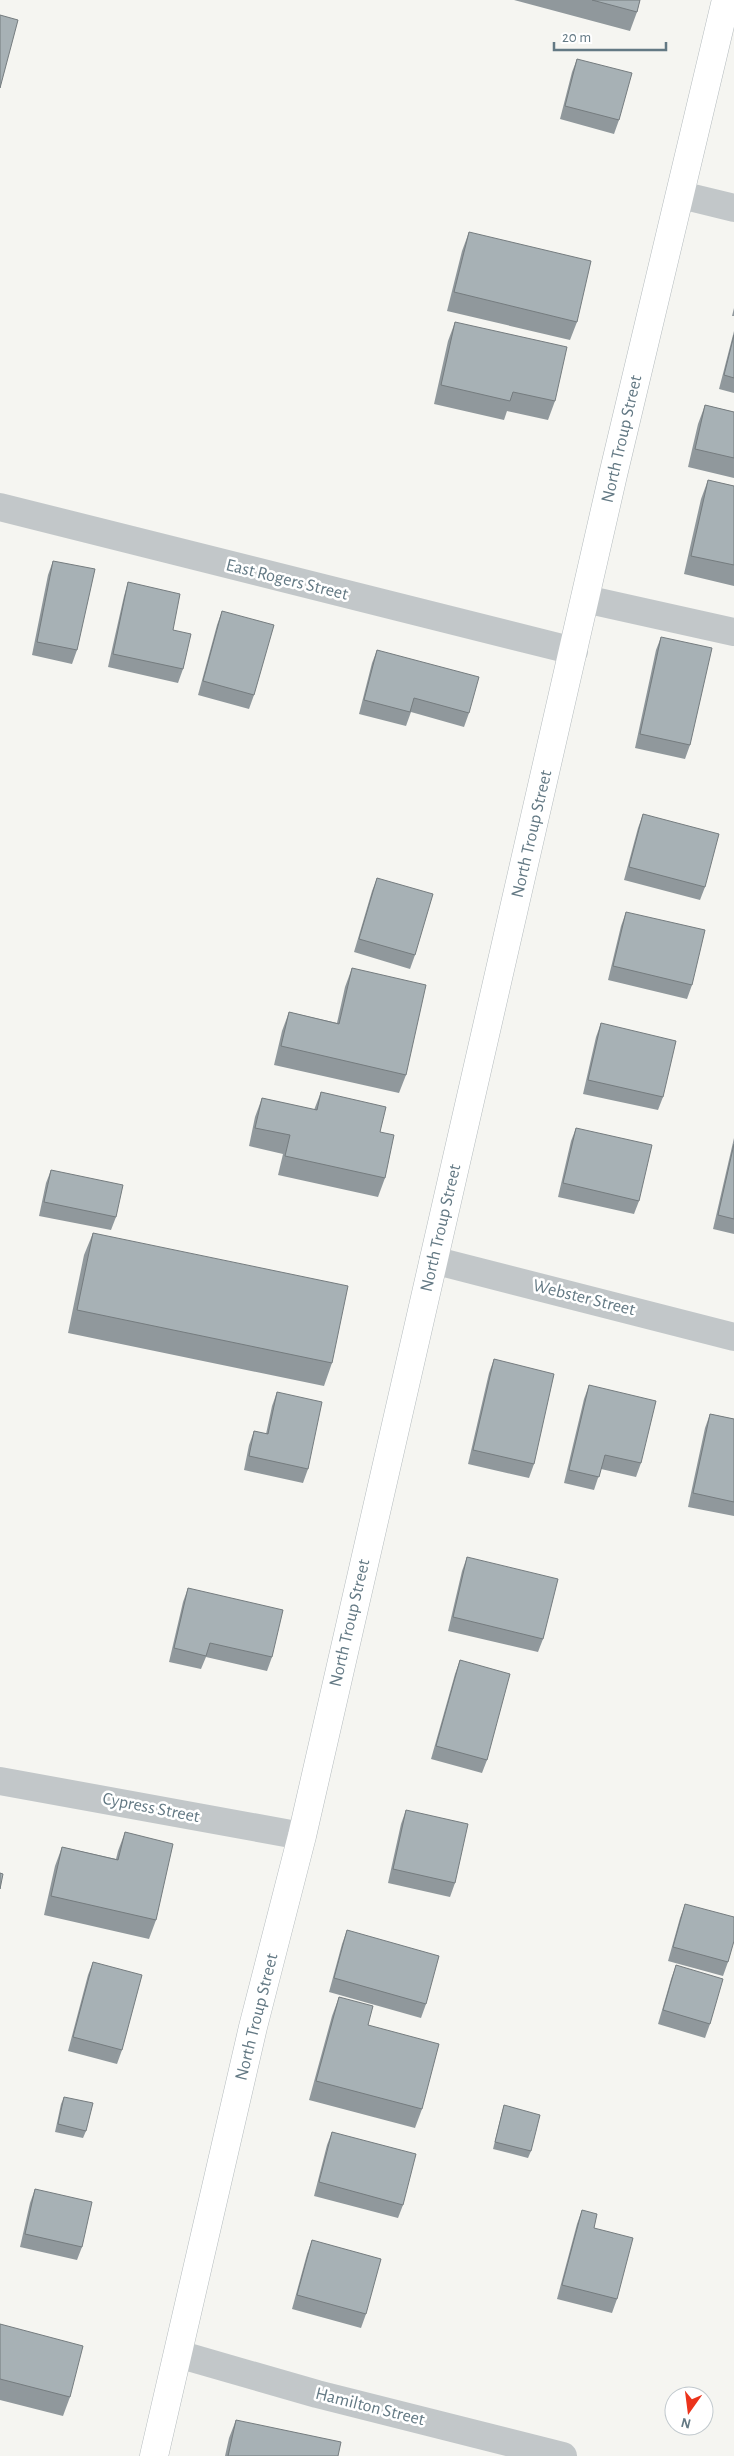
<svg xmlns="http://www.w3.org/2000/svg" width="734" height="2456" font-family="'Alegreya Sans',sans-serif">
	<style>
		.lines { fill: none; stroke-linecap: round; stroke-linejoin: round }
		.secondary-casing { stroke: #b4bbbe; stroke-width: 29 }
		.street { stroke: #c2c7c9; stroke-width: 28 }
		.secondary { stroke: #fff; stroke-width: 28 }
		.wall { fill: #90989c }
		.building { fill: #a7b1b5; stroke: #757c7f }
		.labels { text-anchor: middle; dominant-baseline: central; stroke-width: 5; stroke-linejoin: round; paint-order: stroke }
		.street-label { font-size: 18px; fill: #637984; stroke: #fff }
	</style>
	<rect width="100%" height="100%" fill="#f5f5f1"/>
	<g class="lines">
		<g class="secondary-casing">
			<path id="secondary" d="M154 2456 253 2027 302 1836 613 475 726 0"/>
		</g>
		<path class="street" d="M681 195 734 208
			M0 507 574 651
			M585 599 734 632
			M433 1260 734 1337
			M0 1781 302 1836
			M178 2354 317 2394 563 2456"/>
		<use href="#secondary" class="secondary"/>
	</g>
	<path class="wall" d="M514 0H640L637 12 630 31Z
		M577 59 619 120 614 134 560 119 572 72Z
		M469 232 577 322 570 340 447 311 462 251Z
		M734 308V316H732Z
		M455 322 555 401 548 420 507 411 504 420 434 404 448 341Z
		M734 331V393L719 389Z
		M705 405 734 412V478L688 467 698 424Z
		M708 480 734 486V586L684 574 701 499Z
		M53 561 77 650 72 664 32 655 48 575Z
		M128 582 173 630 183 669 178 683 108 667 124 596Z
		M222 611 254 695 249 709 198 695 217 625Z
		M661 637 690 745 685 759 635 748 656 650Z
		M377 650 469 713 464 727 411 712 406 726 359 714 372 663Z
		M643 814 705 887 700 900 624 880 638 828Z
		M377 878 415 955 410 969 354 952 372 891Z
		M626 912 692 985 687 999 608 980 621 926Z
		M352 968 406 1075 399 1093 274 1065 282 1031 289 1012 337 1023 345 987Z
		M601 1023 663 1097 658 1110 583 1094 596 1037Z
		M321 1092 380 1132 385 1178 378 1197 278 1175 283 1154 249 1146 255 1117 262 1098 314 1110Z
		M576 1128 639 1201 634 1214 558 1197 571 1141Z
		M734 1138V1234L713 1229Z
		M51 1170 116 1217 111 1230 39 1216 46 1183Z
		M93 1233 332 1363 324 1386 68 1333 84 1255Z
		M494 1359 534 1464 529 1478 468 1464 489 1373Z
		M589 1385 641 1463 636 1477 601 1469 594 1490 564 1483 584 1399Z
		M277 1392 308 1469 303 1483 244 1470 249 1445 254 1431 266 1434 272 1406Z
		M710 1414 734 1419V1516L688 1507 705 1428Z
		M467 1557 543 1639 538 1652 448 1631 462 1571Z
		M188 1588 272 1657 267 1671 206 1657 201 1669 169 1662 183 1602Z
		M460 1660 487 1760 482 1773 431 1759 455 1674Z
		M406 1810 455 1883 450 1897 388 1883 401 1824Z
		M125 1832 156 1920 149 1939 44 1915 55 1866 62 1847 116 1859 118 1851Z
		M685 1904 728 1962 723 1976 668 1961 680 1918Z
		M347 1930 426 2004 421 2018 329 1992 342 1944Z
		M93 1962 122 2050 117 2064 68 2051 88 1975Z
		M676 1965 710 2024 705 2038 658 2024 671 1979Z
		M339 1997 368 2025 422 2109 415 2128 309 2100 332 2016Z
		M64 2097 86 2131 83 2138 55 2132 61 2104Z
		M504 2105 531 2151 528 2158 493 2149 502 2112Z
		M332 2132 403 2205 398 2218 314 2196 327 2145Z
		M35 2189 82 2247 77 2260 20 2247 30 2203Z
		M582 2210 594 2228 617 2299 612 2313 557 2299 577 2224Z
		M312 2240 366 2314 361 2328 292 2309 307 2254Z
		M0 2324 70 2397 63 2416 0 2400Z
		M236 2420 338 2456H225L229 2438Z"/>
	<path class="building" d="M592 0H640L637 12Z
		M0 15 18 20 0 88Z
		M577 59 632 73 619 120 565 106Z
		M469 232 591 261 577 322 454 292Z
		M455 322 567 347 555 401 513 392 510 401 441 385Z
		M734 335V378L724 375Z
		M705 405 734 412V458L695 449Z
		M708 480 734 486V565L691 556Z
		M53 561 95 569 77 650 37 642Z
		M128 582 180 594 173 630 191 634 183 669 113 654Z
		M222 611 274 625 254 695 203 681Z
		M661 637 712 648 690 745 640 734Z
		M377 650 479 677 469 713 414 698 410 712 364 700Z
		M643 814 719 834 705 887 629 867Z
		M377 878 433 894 415 955 359 939Z
		M626 912 705 930 692 985 613 966Z
		M352 968 426 985 406 1075 281 1046 289 1012 339 1024Z
		M601 1023 676 1041 663 1097 588 1080Z
		M321 1092 386 1107 380 1132 394 1135 385 1178 285 1156 290 1135 255 1128 262 1098 317 1110Z
		M576 1128 652 1145 639 1201 563 1183Z
		M734 1144V1219L718 1215Z
		M51 1170 123 1185 116 1217 44 1202Z
		M93 1233 348 1286 332 1363 77 1310Z
		M494 1359 554 1374 534 1464 473 1450Z
		M589 1385 656 1401 641 1463 605 1455 599 1477 569 1470Z
		M277 1392 322 1402 308 1469 249 1456 254 1431 268 1434Z
		M710 1414 734 1419V1502L693 1493Z
		M467 1557 558 1579 543 1639 453 1617Z
		M188 1588 283 1610 272 1657 210 1643 206 1656 174 1648Z
		M460 1660 510 1674 487 1760 436 1746Z
		M406 1810 468 1824 455 1883 393 1869Z
		M125 1832 173 1844 156 1920 51 1896 62 1847 118 1860Z
		M0 1873 3 1874 0 1889Z
		M685 1904 734 1917V1941L728 1962 673 1947Z
		M347 1930 439 1956 426 2004 334 1978Z
		M93 1962 142 1975 122 2050 73 2037Z
		M676 1965 723 1979 710 2024 663 2010Z
		M339 1997 373 2006 368 2025 439 2044 422 2109 316 2081Z
		M64 2097 93 2103 86 2131 58 2124Z
		M504 2105 540 2115 531 2151 495 2142Z
		M332 2132 416 2154 403 2205 319 2182Z
		M35 2189 92 2202 82 2247 25 2234Z
		M582 2210 597 2214 594 2228 633 2238 617 2299 562 2285Z
		M312 2240 381 2259 366 2314 297 2295Z
		M0 2324 83 2346 70 2397 0 2379Z
		M236 2420 341 2442 338 2456H228Z"/>
	<g class="labels">
		<g class="street-label">
			<text transform="translate(622 439) rotate(-77)">North Troup Street</text>
			<text transform="translate(287 580) rotate(14)">East Rogers Street</text>
			<text transform="translate(532 834) rotate(-77)">North Troup Street</text>
			<text transform="translate(441 1228) rotate(-77)">North Troup Street</text>
			<text transform="translate(584 1298) rotate(14)">Webster Street</text>
			<text transform="translate(350 1623) rotate(-77)">North Troup Street</text>
			<text transform="translate(151 1808) rotate(11)">Cypress Street</text>
			<text transform="translate(257 2017) rotate(-76)">North Troup Street</text>
			<text transform="translate(370 2407) rotate(14)">Hamilton Street</text>
		</g>
	</g>
	<g transform="translate(689 2411) rotate(194)"><circle r="24" fill="#ffffff" stroke="#c1c9ce"/>
	<path d="M0-4L9 19L0 12L-9 19Z" fill="#eb331b"/>
	<text y="-8" font-size="14" font-weight="bold" text-anchor="middle" fill="#637984">N</text>
	</g>
	<path d="M554 42v8h112v-8" fill="none" stroke="#637984" stroke-width="2.5"/>
	<text x="562" y="42" font-size="15" fill="#637984" stroke="#ffffff" stroke-width="4" paint-order="stroke">20 m</text>
</svg>
